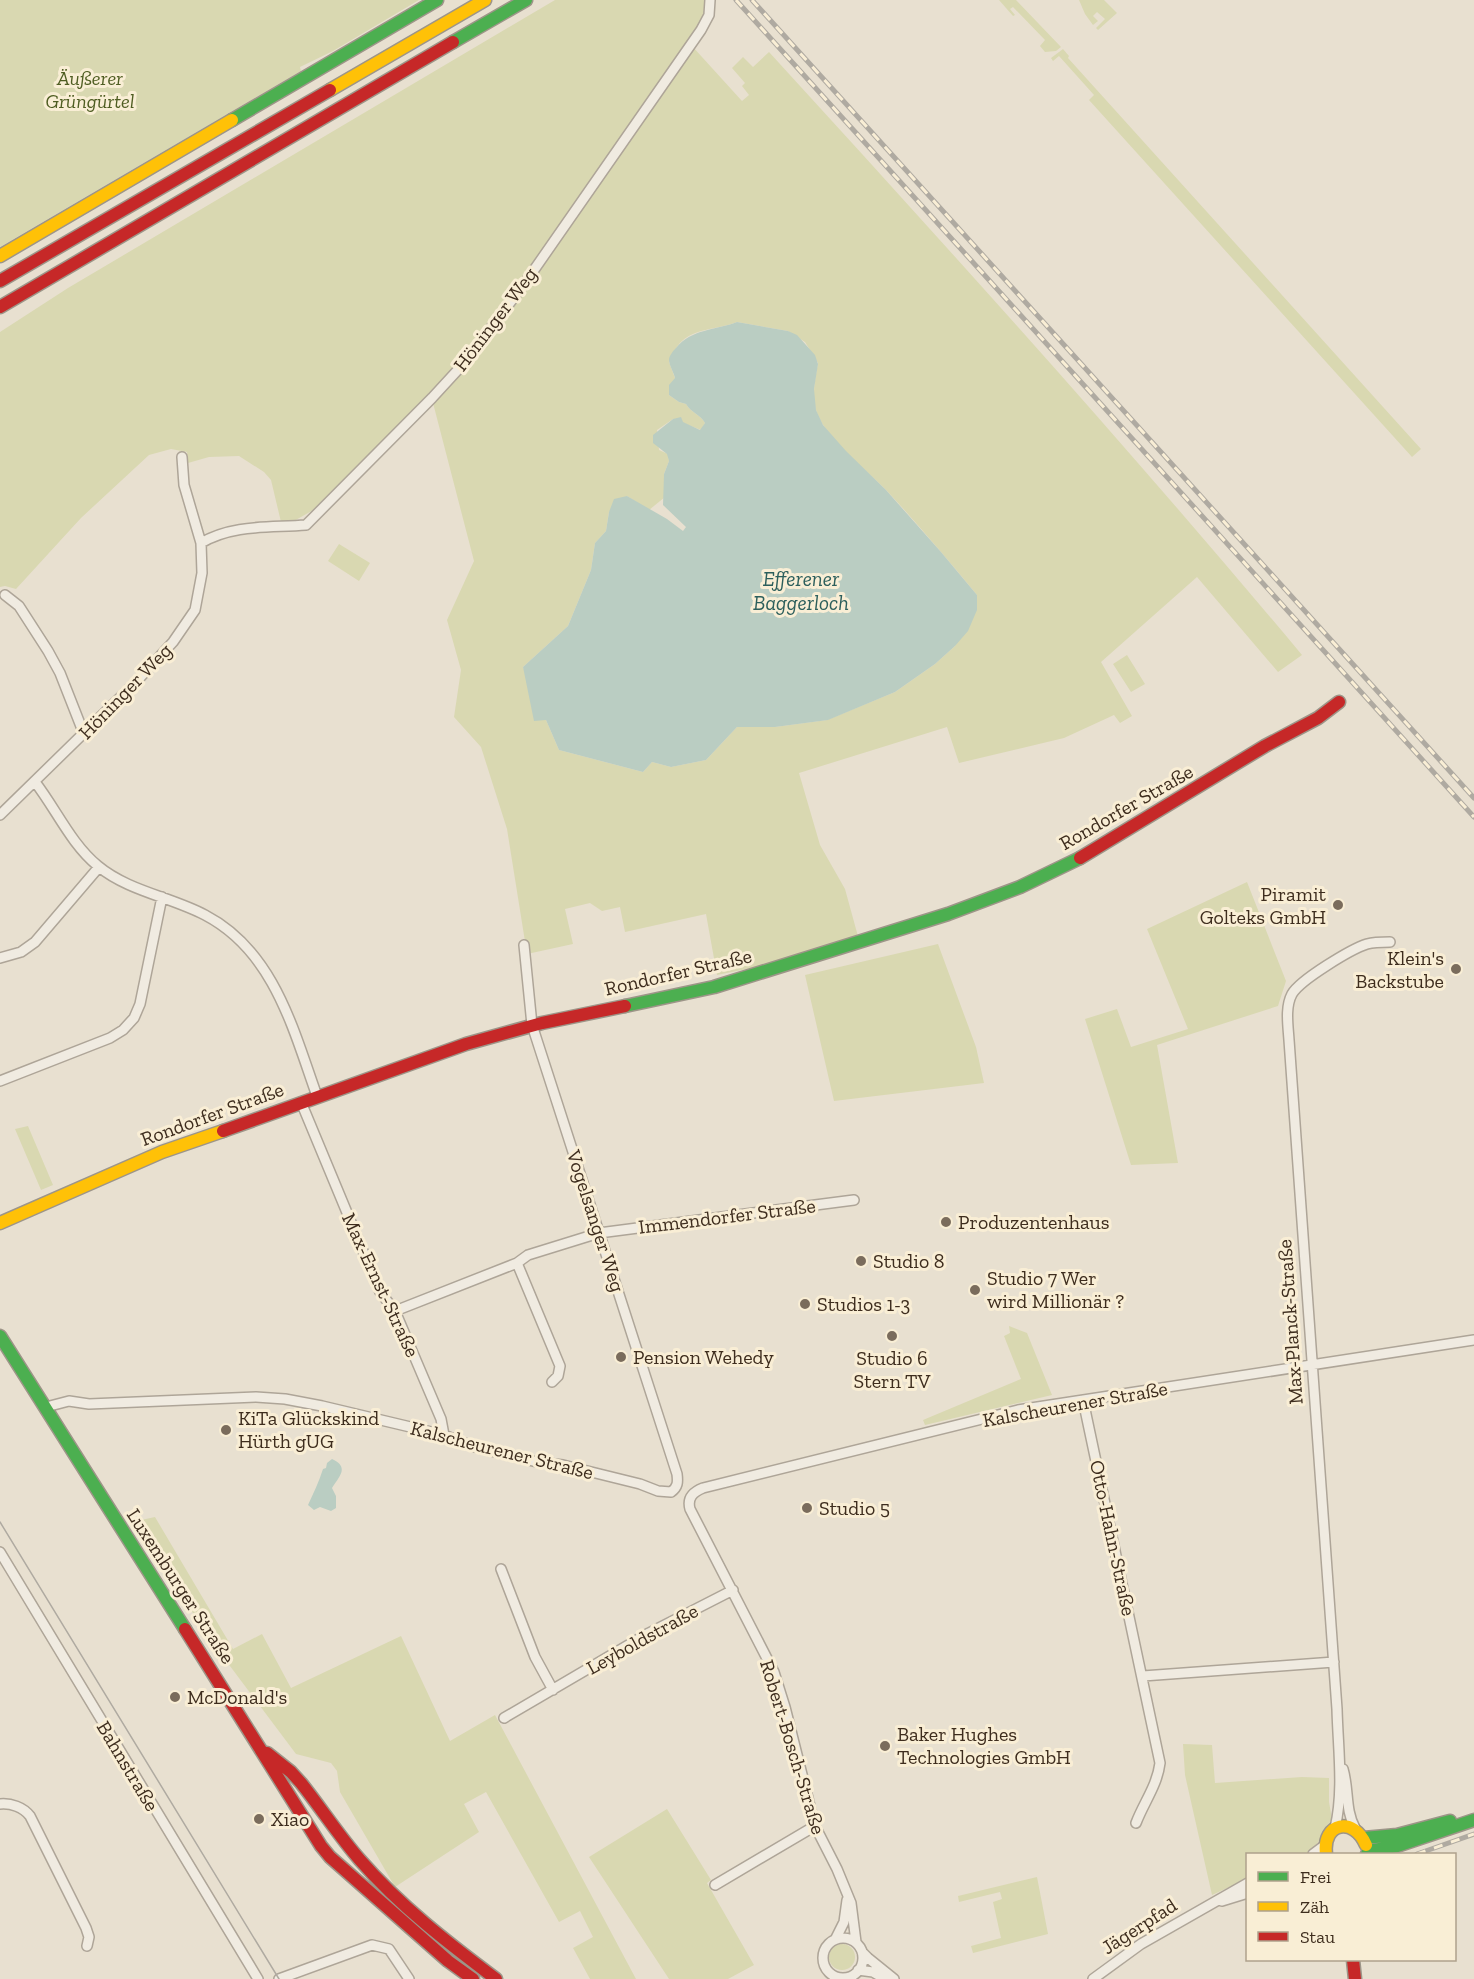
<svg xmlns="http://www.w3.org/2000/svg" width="1474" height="1979" font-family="'Zilla Slab',serif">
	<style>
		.green { fill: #d9d8b1; fill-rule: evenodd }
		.water { fill: #bacdc2 }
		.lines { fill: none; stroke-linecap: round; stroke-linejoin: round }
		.street-casing { stroke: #aea598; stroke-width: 12 }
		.fast-casing { stroke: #9d9588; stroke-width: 15 }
		.slow-casing { stroke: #9d9588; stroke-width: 15 }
		.jam-casing { stroke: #9d9588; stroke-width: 15 }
		.street { stroke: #f0ebe1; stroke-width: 9 }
		.fast { stroke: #4caf50; stroke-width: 12 }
		.slow { stroke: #ffc107; stroke-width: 12 }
		.jam { stroke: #c62828; stroke-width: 12 }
		.tram { stroke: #afaaa1; stroke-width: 1.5 }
		.rail-casing { stroke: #afaaa1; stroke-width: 5 }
		.rail { stroke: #f9eed5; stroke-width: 3; stroke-dasharray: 9; stroke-linecap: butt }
		.poi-dot { fill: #7a6c5c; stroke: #f9eed5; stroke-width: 2 }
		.labels { text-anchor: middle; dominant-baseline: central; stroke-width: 6; stroke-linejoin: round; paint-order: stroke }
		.park-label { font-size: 20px; font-style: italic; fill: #4f5d22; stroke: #f9eed5 }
		.street-label { font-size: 20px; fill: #3e2d1e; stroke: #f9eed5 }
		.poi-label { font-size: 20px; fill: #3e2d1e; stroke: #f9eed5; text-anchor: start }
		.water-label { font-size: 21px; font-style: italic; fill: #2c5f5c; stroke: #f9eed5 }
	</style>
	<rect width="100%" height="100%" fill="#e8e0d0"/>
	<path class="green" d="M0 0H419L333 51 300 67 301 71 0 247Z
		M555 0H705L704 13 699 28 559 228 479 337 427 397 315 509 294 521 281 522 271 480 264 472 239 456 209 457 188 463 187 452 171 449 149 455 81 518 16 589 5 586 0 587V332L68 288Z
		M999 0H1016L1061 47 1056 51 1045 52 1040 46 1045 40 1013 7 1010 9 1015 15 1013 16Z
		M1079 0H1104L1117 13 1098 30 1096 28 1105 19 1097 12 1093 16 1098 21 1093 25 1085 14Z
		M692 46 742 101 749 95 742 86 745 83 732 68 743 57 753 67 769 52C950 250 1130 449 1302 655L1278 672 1197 577 1101 662 1132 716 1120 723 1114 715 1064 738 959 763 947 727 799 773 820 845 845 889 859 940 792 960 717 975 706 914 625 932 620 907 602 911 590 903 565 909 573 944 527 954 507 829 481 747 454 717 461 670 447 620 474 561 433 403ZM737 322 788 331 805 342 818 363C815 380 811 397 817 413 829 443 865 468 887 491 918 524 948 560 977 595L955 646 935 664 895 692 827 720 775 727H737L706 760 671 767 652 762 643 772 559 750 523 667 568 626 591 570 595 543 606 531 609 512 627 496 649 510 665 497 664 474 669 461 668 454 659 450 657 430 673 419 701 430 705 423C700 414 691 413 686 404L679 402 669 395 675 378 669 362C673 355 676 346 682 341 696 328 720 329 737 322Z
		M1063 49 1069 56 1068 58 1421 449 1412 457 1089 100 1094 95 1059 56 1053 61 1051 58Z
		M339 544 370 563 359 581 328 561Z
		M1127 655 1145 684 1131 692 1113 664Z
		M1247 882 1286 981 1278 1006 1157 1045 1178 1163 1131 1165 1085 1019 1117 1009 1131 1047 1188 1029 1147 929Z
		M938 944 976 1047 984 1083 834 1101 805 975Z
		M28 1126 53 1185 41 1190 15 1129Z
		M1009 1326 1027 1333 1052 1395 925 1425 923 1420 1021 1379 1004 1336 1010 1333Z
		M155 1517 233 1649 262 1634 291 1688 401 1636 450 1741 495 1715 636 1979H590L573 1948 593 1937 580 1911 559 1922 486 1792 464 1804 479 1832 395 1887 340 1792 337 1771 331 1763 296 1754 215 1646 132 1522Z
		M1183 1744 1212 1745 1215 1783 1302 1777 1329 1778V1802L1332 1819 1317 1844 1307 1854H1248L1247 1879 1212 1895 1185 1775Z
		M667 1809 711 1880 707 1883 754 1965 728 1979H669L589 1857Z
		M1037 1877 1048 1934 973 1953 971 1946 1001 1938 993 1902 1002 1899 1000 1892 959 1902 958 1896Z
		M829 1957a13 13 0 1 1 26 0a13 13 0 1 1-26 0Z"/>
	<path class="water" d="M737 322 788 331 797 335 815 355 818 364 814 389 816 410 823 425 846 451 886 490 941 552 977 595V610L968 631 955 646 935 664 895 692 828 720 775 727H737L706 760 671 767 652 762 643 772 559 750 546 720 534 721 523 667 568 626 591 570 595 543 606 531 609 512 614 499 627 496 667 519 683 531 686 527 663 505 664 474 669 461 667 454 653 443V435L673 419 681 417 683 422 700 430 705 423C700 414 691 413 686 404L679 402 669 395V385L675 378C674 373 669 365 669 360 669 356 673 351 676 348 691 329 716 330 737 322Z
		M332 1459C350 1467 339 1477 332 1488L336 1496V1508L331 1511 320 1507 314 1510 308 1505C313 1494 319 1482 323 1469L326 1468 327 1463Z"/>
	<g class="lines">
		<g class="street-casing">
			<path id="street" d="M201 543C233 524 270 528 306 525L432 398 466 361 527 280 701 30 709 15 710 0
				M5 595 19 606 48 651 60 673 84 734
				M35 782C56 809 71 844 98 866 128 891 171 897 205 915 274 951 293 1029 317 1096
				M0 815 135 683 173 642 195 610 202 573 201 543 184 485 182 457
				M0 958 21 952 35 942 99 867
				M0 1081 110 1038 123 1030 134 1018 140 1004 162 897
				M301 1102 380 1292 395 1311 441 1419 444 1435
				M517 1263 560 1366 558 1376 552 1382
				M395 1311 517 1263 528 1255 599 1233 854 1200
				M1083 1400 1160 1763C1157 1786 1144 1802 1136 1823
				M46 1407 69 1401 89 1404 256 1397 285 1399 322 1406 444 1435 475 1447 537 1462 563 1465 640 1484 658 1491 671 1492C678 1487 678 1482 677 1474L532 1025 524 945
				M0 1552 258 1979
				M501 1569 535 1657 553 1690
				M1143 1676 1334 1662
				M504 1718 649 1633 733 1590
				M1343 1769C1349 1789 1345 1810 1355 1828
				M0 1804C11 1803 23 1807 30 1816L86 1928 89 1937 87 1946
				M1335 1828C1344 1790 1338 1749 1337 1709L1289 1040C1288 1025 1285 1007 1292 994 1300 980 1351 949 1367 944 1374 942 1383 942 1390 942
				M1313 1854 1325 1845
				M715 1885 815 1826
				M1222 1901 1248 1893
				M823 1958a20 20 0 1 1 40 0a20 20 0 1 1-40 0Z
				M836 1938 844 1922 847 1900
				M856 1942 851 1903 837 1869 815 1826 785 1707 774 1672 690 1509C687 1498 693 1492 703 1488L1018 1410 1474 1340
				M862 1952 868 1958 894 1979
				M858 1970 873 1972 885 1979
				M279 1979 372 1945 389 1949 409 1979
				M1093 1979 1141 1944 1248 1883"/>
		</g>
		<g class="fast-casing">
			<path id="fast" d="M453 42 526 0
				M232 120 437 0
				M625 1006 714 987 948 914 1020 887 1080 858
				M0 1336 185 1629
				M1364 1838 1397 1835 1450 1821
				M1367 1854 1374 1850 1397 1846 1474 1820"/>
		</g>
		<g class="slow-casing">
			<path id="slow" d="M330 90 485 0
				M0 256 232 120
				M0 1223 162 1152 223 1131
				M1326 1854C1322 1822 1354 1816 1366 1845"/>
		</g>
		<g class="jam-casing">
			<path id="jam" d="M0 281 330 90
				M0 307 453 42
				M1080 858 1265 746 1318 718 1339 702
				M223 1131 466 1044 542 1023 625 1006
				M185 1629 321 1846 330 1857 448 1961 473 1979
				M267 1753 291 1772 301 1783C321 1808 339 1836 360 1860 400 1906 448 1943 496 1979
				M1353 1960 1355 1979"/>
		</g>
		<use href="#street" class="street"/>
		<use href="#fast" class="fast"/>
		<use href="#slow" class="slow"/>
		<use href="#jam" class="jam"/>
		<path class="tram" d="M0 1522 279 1979"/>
		<g class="rail-casing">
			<path id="rail" d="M736 0 1474 817
				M752 0 1474 798
				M1417 1854 1474 1834"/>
		</g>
		<use href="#rail" class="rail"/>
	</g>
	<g class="poi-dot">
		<circle cx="1338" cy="905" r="6"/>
		<circle cx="1456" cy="969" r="6"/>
		<circle cx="946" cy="1222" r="6"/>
		<circle cx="861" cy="1261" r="6"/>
		<circle cx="975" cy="1290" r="6"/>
		<circle cx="805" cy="1304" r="6"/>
		<circle cx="892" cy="1336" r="6"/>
		<circle cx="621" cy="1357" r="6"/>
		<circle cx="226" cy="1430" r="6"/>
		<circle cx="807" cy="1508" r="6"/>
		<circle cx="175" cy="1697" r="6"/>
		<circle cx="885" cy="1746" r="6"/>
		<circle cx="259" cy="1819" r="6"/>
	</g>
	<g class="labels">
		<g class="park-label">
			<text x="90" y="78">Äußerer<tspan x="90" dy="23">Grüngürtel</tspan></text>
		</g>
		<g class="street-label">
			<text transform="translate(495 319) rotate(-53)">Höninger Weg</text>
			<text transform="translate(125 691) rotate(-46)">Höninger Weg</text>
			<text transform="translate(1126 807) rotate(-30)">Rondorfer Straße</text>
			<text transform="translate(678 972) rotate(-13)">Rondorfer Straße</text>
			<text transform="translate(212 1114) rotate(-20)">Rondorfer Straße</text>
			<text transform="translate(727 1216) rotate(-7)">Immendorfer Straße</text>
			<text transform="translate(596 1221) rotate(72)">Vogelsanger Weg</text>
			<text transform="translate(381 1285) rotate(65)">Max-Ernst-Straße</text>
			<text transform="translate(1290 1322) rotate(-94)">Max-Planck-Straße</text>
			<text transform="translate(1075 1404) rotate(-10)">Kalscheurener Straße</text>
			<text transform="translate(502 1450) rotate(14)">Kalscheurener Straße</text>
			<text transform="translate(1113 1538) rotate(78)">Otto-Hahn-Straße</text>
			<text transform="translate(181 1586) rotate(57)">Luxemburger Straße</text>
			<text transform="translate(642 1639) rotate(-29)">Leyboldstraße</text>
			<text transform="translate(793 1747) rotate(73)">Robert-Bosch-Straße</text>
			<text transform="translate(128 1766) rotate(59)">Bahnstraße</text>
			<text transform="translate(1139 1926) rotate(-33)">Jägerpfad</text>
		</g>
		<g class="poi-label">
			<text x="1326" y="894" text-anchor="end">Piramit<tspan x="1326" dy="23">Golteks GmbH</tspan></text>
			<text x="1444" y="958" text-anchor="end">Klein's<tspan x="1444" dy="23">Backstube</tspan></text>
			<text x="958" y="1222">Produzentenhaus</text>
			<text x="873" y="1261">Studio 8</text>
			<text x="987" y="1278">Studio 7 Wer<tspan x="987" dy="23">wird Millionär ?</tspan></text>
			<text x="817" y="1304">Studios 1-3</text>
			<text x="633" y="1357">Pension Wehedy</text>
			<text x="892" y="1358" text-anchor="middle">Studio 6<tspan x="892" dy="23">Stern TV</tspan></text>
			<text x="238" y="1418">KiTa Glückskind<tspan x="238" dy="23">Hürth gUG</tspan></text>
			<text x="819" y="1508">Studio 5</text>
			<text x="187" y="1697">McDonald's</text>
			<text x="897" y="1734">Baker Hughes<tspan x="897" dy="23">Technologies GmbH</tspan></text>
			<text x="271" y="1819">Xiao</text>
		</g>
		<g class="water-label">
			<text x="801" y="578">Efferener<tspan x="801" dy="24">Baggerloch</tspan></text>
		</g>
	</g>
	<rect x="1246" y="1853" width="210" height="108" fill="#f9eed5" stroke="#aea18c" stroke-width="1.5"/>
	<rect x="1258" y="1872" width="30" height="9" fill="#4caf50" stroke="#aea18c" stroke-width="1.5"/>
	<text x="1300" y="1883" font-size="18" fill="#3e2d1e">Frei</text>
	<rect x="1258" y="1902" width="30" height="9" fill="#ffc107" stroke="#aea18c" stroke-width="1.5"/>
	<text x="1300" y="1913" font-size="18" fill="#3e2d1e">Zäh</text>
	<rect x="1258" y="1932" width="30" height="9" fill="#c62828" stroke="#aea18c" stroke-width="1.5"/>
	<text x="1300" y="1943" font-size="18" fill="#3e2d1e">Stau</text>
</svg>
